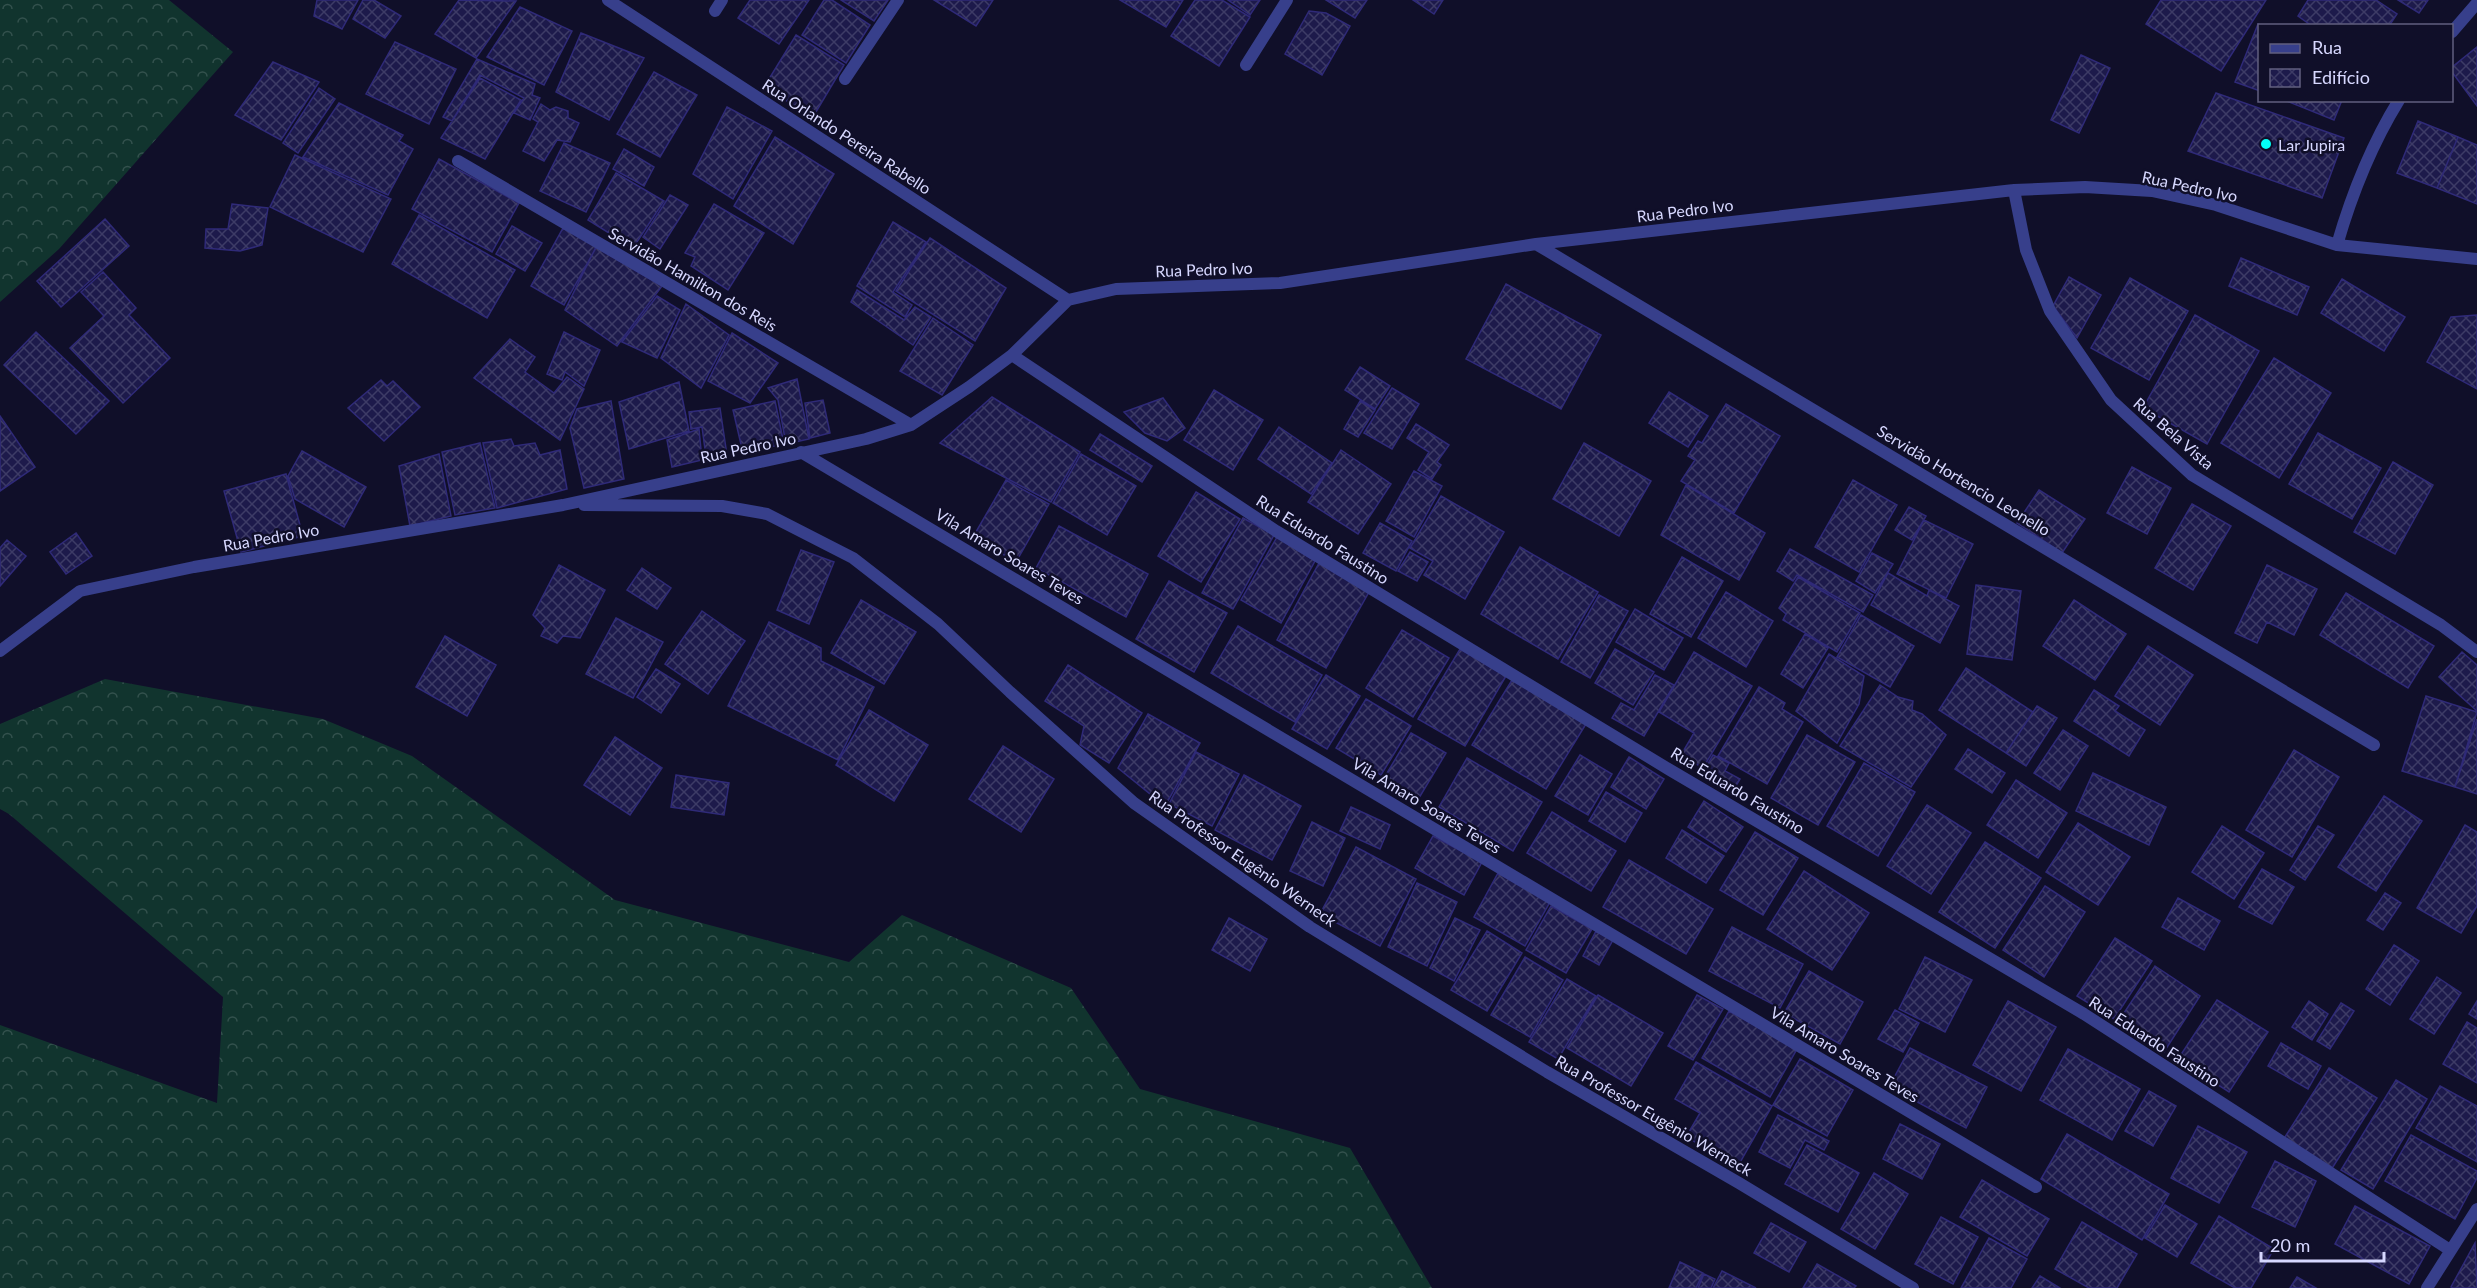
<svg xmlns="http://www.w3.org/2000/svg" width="2477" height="1288" font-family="Lato,sans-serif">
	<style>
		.forest { fill: url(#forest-crowns) }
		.building { fill: url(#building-cross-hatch); stroke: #2f2a78; stroke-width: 1.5 }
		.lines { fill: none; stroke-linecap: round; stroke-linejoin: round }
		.service { stroke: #373f8b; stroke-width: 12 }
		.minor { stroke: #373f8b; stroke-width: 12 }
		.poi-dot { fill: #03fff6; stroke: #100f29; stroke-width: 2 }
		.labels { text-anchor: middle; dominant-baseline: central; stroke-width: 5; stroke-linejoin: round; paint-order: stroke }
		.street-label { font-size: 16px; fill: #d7d8ff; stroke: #100f29 }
		.poi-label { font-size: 16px; fill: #d7d8ff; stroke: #100f29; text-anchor: start }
	</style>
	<defs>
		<pattern id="forest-crowns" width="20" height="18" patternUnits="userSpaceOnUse" patternTransform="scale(1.5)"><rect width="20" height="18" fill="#11342e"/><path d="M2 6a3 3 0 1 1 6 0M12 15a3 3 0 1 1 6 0" fill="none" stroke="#33514d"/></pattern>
		<pattern id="building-cross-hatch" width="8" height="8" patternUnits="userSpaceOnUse" patternTransform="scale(1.5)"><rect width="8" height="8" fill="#1d1a4b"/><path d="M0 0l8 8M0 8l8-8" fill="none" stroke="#3d3b66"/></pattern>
	</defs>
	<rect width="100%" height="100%" fill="#100f29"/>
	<path class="forest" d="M0 0H169L233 52 59 249 0 302Z
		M105 679 323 719 412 756 615 900 849 962 902 915 1071 988 1140 1089 1350 1148 1432 1288H0V1025L217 1103 223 997 9 814 0 809V724Z"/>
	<path class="building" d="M317 0H358L342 29 314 16Z
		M363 0H374L401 16 385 38 353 19Z
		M459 0 516 1 476 58 435 34Z
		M750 0H809L779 44 738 18Z
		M824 0H832L870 25 846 63 802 35Z
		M841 0H888L874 21Z
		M934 0H993L976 26Z
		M1120 0H1183L1166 27Z
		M1195 0H1222L1250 17 1219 66 1171 36Z
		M1228 0H1260L1250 15Z
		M1326 0H1367L1355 18Z
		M1413 0H1443L1434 14Z
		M2161 0H2266L2221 71 2146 24Z
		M2308 0H2376L2397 14 2389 26H2312L2298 16Z
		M2398 0H2428L2419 13Z
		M520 7 572 31 544 85 487 57Z
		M1309 11 1326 13 1350 26 1322 75 1285 54Z
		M2258 24 2262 26H2260V91L2235 82Z
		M581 33 644 58 609 120 556 92Z
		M796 35 844 65 813 117 764 87Z
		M395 42 456 69 429 124 366 94Z
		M2477 47V106L2452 72V67Z
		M2081 55 2110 68 2079 133 2051 120Z
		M477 59 535 84 532 95 540 98 530 120 514 113 524 98 480 75 452 121 443 117Z
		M273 62 319 82 281 140 235 115Z
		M654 72 697 95 660 157 617 134Z
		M480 78 521 100 485 159 441 138Z
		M319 88 335 99 298 153 283 143Z
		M2216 93 2344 138 2322 198 2188 151Z
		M2284 100H2342L2334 120Z
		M339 103 403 135 399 141 413 149 388 195 303 157Z
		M541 104 550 110 556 107 568 111V118L579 123 570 142 557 140 544 161 523 151 538 122 533 119Z
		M727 107 772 131 733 199 693 174Z
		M2418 121 2458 137 2437 188 2397 173Z
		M775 137 834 174 793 244 734 206Z
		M2458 137 2477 145V204L2437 188Z
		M564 143 610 163 586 212 540 191Z
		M624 149 654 167 644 186 613 169Z
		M295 155 391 199 363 252 270 207Z
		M439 159 519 203 492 252 412 209Z
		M616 173 664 201 633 248 588 220Z
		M670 195 688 205 660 249 643 237Z
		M232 204 268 208 262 245 240 251 205 248 206 229H228Z
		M714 204 764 233 728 290 691 266 695 257 685 253Z
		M419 215 515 270 487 318 392 264Z
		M105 219 129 246 61 307 37 281Z
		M893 222 926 242 893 292 912 305 905 317 857 286Z
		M512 226 542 243 525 271 496 254Z
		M563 228 597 246 564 305 531 286Z
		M930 238 1006 288 975 341 896 291Z
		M596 247 662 286 617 346 565 310Z
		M2241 258 2309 287 2297 315 2229 286Z
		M103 272 136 308 129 315 170 358 123 403 70 348 104 316 81 292Z
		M2069 277 2101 295 2077 338 2053 306Z
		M2130 278 2188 311 2149 380 2091 348Z
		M2342 279 2405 317 2384 351 2321 313Z
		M1506 284 1601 335 1561 409 1466 359Z
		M857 290 904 320 915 307 931 317 913 345 851 302Z
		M657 296 680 310 657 358 622 342Z
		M686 304 729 335 701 388 661 358Z
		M2195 315 2259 351 2207 444 2143 408Z
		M2477 315V389L2427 362 2451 317Z
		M933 318 973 345 942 395 900 371Z
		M36 332 109 401 76 434 4 365Z
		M564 332 600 350 584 386 565 372 562 380 547 374Z
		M732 333 778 363 750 403 708 381Z
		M510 339 535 357 525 372 554 393 567 377 584 389 560 440 474 378Z
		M2274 358 2331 393 2279 478 2221 443Z
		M1360 367 1390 386 1375 409 1345 390Z
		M797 379 809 439 786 444 778 400 768 388Z
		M381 380 387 386 393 381 420 407 384 441 348 408Z
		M679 382 689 431 629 449 619 402Z
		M1392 388 1419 404 1392 449 1364 433Z
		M1214 390 1263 420 1233 470 1184 440Z
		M1669 392 1708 416 1688 447 1649 423Z
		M992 397 1080 452 1051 502 940 443Z
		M1163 398 1185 428 1167 441 1145 433 1124 412Z
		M823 400 830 433 810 438 805 403Z
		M611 401 624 479 584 488 570 428 577 409Z
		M775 401 784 444 743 453 733 410Z
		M1360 401 1375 410 1358 437 1344 429Z
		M1726 404 1780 436 1734 513 1681 481 1695 460 1688 456 1698 441 1702 443Z
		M720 408 727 455 706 457 702 427 691 429 689 412Z
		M0 416 35 467 0 491Z
		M1416 424 1449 445 1437 462 1441 465 1432 479 1418 470 1429 452 1407 438Z
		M1279 427 1332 463 1311 494 1258 459Z
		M699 429 702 460 672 467 667 440Z
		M2318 433 2381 468 2352 519 2289 484Z
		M1100 434 1152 466 1142 482 1090 450Z
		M511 439 514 446 535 443 540 455 560 450 567 489 497 508 483 443Z
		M480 443 495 508 455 515 442 452Z
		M1584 443 1651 481 1619 536 1553 499Z
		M1341 450 1391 484 1358 534 1308 502Z
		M302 451 366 487 344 527 295 499 288 476Z
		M439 454 451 516 410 526 399 466Z
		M1081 454 1136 486 1107 535 1053 503Z
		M2393 462 2433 485 2395 554 2354 532Z
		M2132 467 2171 488 2147 534 2107 513Z
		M1414 471 1442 486 1414 537 1386 521Z
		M286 474 303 536 241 552 224 491Z
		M1006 480 1049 504 1016 562 973 537Z
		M1853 480 1897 505 1859 572 1815 547Z
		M1686 485 1765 533 1739 580 1661 535Z
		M2039 490 2085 519 2062 553 2017 523Z
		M1196 492 1240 519 1201 582 1158 556Z
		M1441 496 1504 532 1465 599 1424 575 1433 561 1410 548Z
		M2192 504 2231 526 2193 590 2155 568Z
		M1909 507 1926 516 1912 540 1895 530Z
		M1243 518 1274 535 1233 609 1202 593Z
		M1924 520 1973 544 1946 598 1897 574Z
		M1380 523 1412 541 1396 571 1363 553Z
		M1059 526 1148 574 1126 617 1036 568Z
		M76 533 92 556 66 574 50 552Z
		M1277 537 1315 561 1281 623 1241 600Z
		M7 540 26 556 0 586V548Z
		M1520 547 1598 592 1558 659 1481 614Z
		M1790 549 1873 595 1863 612 1797 575 1793 581 1777 571Z
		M801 550 834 562 809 624 777 610Z
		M1410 552 1428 562 1417 581 1398 571Z
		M1872 553 1893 564 1875 593 1856 581Z
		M1682 557 1723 581 1691 637 1650 614Z
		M1319 563 1369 592 1326 668 1277 640Z
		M559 565 605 590 580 638 563 636 557 643 541 636 545 628 533 615Z
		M2267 565 2317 589 2294 635 2267 622 2257 643 2235 633Z
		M642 568 671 588 657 609 627 590Z
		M1888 573 1927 596 1929 590 1959 606 1940 643 1871 605Z
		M1798 577 1860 613 1837 652 1783 620 1786 614 1779 608Z
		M1169 581 1227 613 1194 672 1136 639Z
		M1976 585 2021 591 2012 660 1967 654Z
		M1726 592 1773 621 1746 667 1698 638Z
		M2346 593 2434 646 2408 688 2320 635Z
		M1599 595 1628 611 1590 678 1561 662Z
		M861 600 916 632 884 684 831 653Z
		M2074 600 2126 634 2095 680 2043 646Z
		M1635 609 1683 638 1664 670 1616 642Z
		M702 611 745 641 708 694 665 664Z
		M1861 615 1914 646 1890 687 1837 657Z
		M616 618 663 642 633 698 586 674Z
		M769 622 821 648V661L874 687 838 760 728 706Z
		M1238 626 1322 675 1295 722 1211 673Z
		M1402 630 1449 658 1413 717 1366 688Z
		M1805 634 1828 648 1803 688 1781 674Z
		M445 636 496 665 467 716 416 687Z
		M2148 646 2193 675 2160 725 2115 696Z
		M1460 649 1506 676 1465 746 1418 719Z
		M1615 649 1654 672 1633 705 1595 683Z
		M1694 652 1752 686 1703 768 1681 755 1694 733 1659 712Z
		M2462 652 2477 665V711L2439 677Z
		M1829 654 1864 676 1859 704 1837 743 1796 711Z
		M1068 665 1142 713 1109 763 1080 745 1084 726 1045 701Z
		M1966 668 2033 712 2006 753 1939 710Z
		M656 669 680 684 661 713 637 697Z
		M1326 675 1360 696 1327 749 1292 729Z
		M1655 675 1674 685 1644 736 1612 718 1621 703 1634 710Z
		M1512 680 1586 724 1546 789 1472 745Z
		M1880 685 1898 697 1913 701 1912 710 1922 714 1946 735 1911 787 1840 746Z
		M1759 687 1785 703 1782 709 1803 722 1767 784 1718 756Z
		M2094 690 2119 706 2115 711 2145 730 2129 756 2074 721Z
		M2426 696 2477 712 2455 787 2402 771Z
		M1366 699 1411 726 1381 775 1336 748Z
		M2037 706 2057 718 2026 766 2006 753Z
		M869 710 928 745 894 801 836 765Z
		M1148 714 1200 743 1165 806 1118 768Z
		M2477 719V794L2455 787Z
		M2063 730 2088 746 2060 790 2034 773Z
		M1411 733 1446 753 1419 798 1384 778Z
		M1807 735 1855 762 1818 825 1771 798Z
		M615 737 662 768 630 815 584 785Z
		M1003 746 1054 779 1021 832 969 799Z
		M1968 749 2005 773 1992 793 1955 769Z
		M2294 750 2339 777 2292 857 2246 830Z
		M1196 752 1239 774 1212 826 1169 804Z
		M1580 755 1612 774 1588 815 1555 796Z
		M1713 755 1729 763 1725 771 1740 779 1734 789 1703 772Z
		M1629 757 1664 779 1646 809 1611 787Z
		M1467 758 1542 802 1513 851 1439 807Z
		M1864 763 1915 792 1878 856 1827 826Z
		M2093 773 2166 807 2149 845 2076 811Z
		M676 775 729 783 724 815 671 807Z
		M1244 775 1301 806 1272 860 1215 830Z
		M2016 780 2067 813 2038 858 1987 825Z
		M1606 792 1642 813 1625 842 1589 821Z
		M2384 796 2422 821 2376 891 2338 867Z
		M1704 801 1743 827 1726 852 1688 827Z
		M1927 805 1971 833 1931 894 1887 866Z
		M1351 807 1390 825 1380 849 1340 831Z
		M1552 812 1616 851 1591 891 1527 853Z
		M1312 822 1345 838 1323 886 1290 871Z
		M2078 823 2130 857 2098 905 2046 872Z
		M2465 825 2477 832V906L2461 933 2417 908Z
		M2222 826 2264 853 2234 899 2192 872Z
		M2318 826 2334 835 2305 880 2290 870Z
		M1682 830 1724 856 1706 883 1666 858Z
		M1755 832 1798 858 1763 915 1720 890Z
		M1433 836 1482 862 1464 895 1415 868Z
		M1985 842 2041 878 1995 948 1939 912Z
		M1356 847 1416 879 1380 946 1320 914Z
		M1629 860 1713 909 1686 954 1603 907Z
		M2262 869 2294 887 2272 924 2239 907Z
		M1804 871 1869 913 1832 970 1767 929Z
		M1498 873 1550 902 1525 946 1474 917Z
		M1417 883 1457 902 1427 966 1388 947Z
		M2045 886 2085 912 2044 977 2003 950Z
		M2385 893 2401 903 2383 930 2367 920Z
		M2178 898 2220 921 2204 950 2162 927Z
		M1551 906 1592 929 1566 973 1526 950Z
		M1229 918 1267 939 1250 971 1212 950Z
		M1455 918 1480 930 1454 981 1430 968Z
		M1732 927 1803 964 1780 1008 1709 971Z
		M1487 931 1522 953 1487 1011 1451 990Z
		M1596 931 1613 940 1599 965 1583 956Z
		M2115 938 2152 961 2114 1019 2077 996Z
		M2394 945 2419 961 2390 1005 2366 989Z
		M1525 957 1563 980 1530 1037 1491 1015Z
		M1925 957 1972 980 1945 1032 1899 1009Z
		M2155 966 2200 996 2164 1052 2118 1022Z
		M1809 971 1863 1002 1840 1044 1784 1013Z
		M2437 977 2461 993 2434 1034 2410 1019Z
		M1567 979 1596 996 1558 1059 1529 1042Z
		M1598 995 1663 1033 1631 1086 1567 1048Z
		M1697 995 1723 1009 1693 1060 1668 1046Z
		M2217 1000 2268 1032 2229 1092 2178 1059Z
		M2008 1001 2056 1027 2021 1091 1973 1065Z
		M2309 1001 2328 1014 2312 1040 2292 1027Z
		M2477 1001V1019L2469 1014Z
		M2341 1003 2354 1011 2330 1049 2317 1041Z
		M1895 1010 1919 1023 1903 1052 1878 1039Z
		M1729 1011 1797 1049 1770 1097 1702 1058Z
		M2467 1022 2477 1028V1083L2443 1064Z
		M2281 1043 2321 1066 2308 1089 2268 1066Z
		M1910 1048 1987 1087 1966 1128 1889 1087Z
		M2068 1049 2140 1089 2112 1140 2040 1100Z
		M1800 1059 1853 1090 1827 1136 1773 1105Z
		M1696 1062 1772 1106 1738 1166 1686 1137 1700 1113 1675 1099Z
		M2329 1068 2377 1098 2331 1170 2283 1140Z
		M2396 1080 2427 1099 2373 1189 2341 1170Z
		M2440 1086 2477 1106V1162L2416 1128Z
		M2149 1091 2176 1106 2153 1146 2125 1131Z
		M1778 1115 1829 1141 1824 1150 1805 1140 1790 1168 1759 1152Z
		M1900 1124 1940 1144 1922 1179 1883 1159Z
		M2198 1126 2247 1152 2219 1203 2171 1178Z
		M2067 1134 2169 1194 2142 1240 2041 1179Z
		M2411 1135 2477 1171V1178L2455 1219 2385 1181Z
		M1807 1145 1859 1173 1838 1212 1785 1184Z
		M2275 1161 2316 1181 2295 1227 2252 1207Z
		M1874 1173 1908 1194 1875 1249 1841 1229Z
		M1982 1180 2049 1219 2027 1256 1960 1217Z
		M2165 1205 2197 1224 2177 1257 2145 1238Z
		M2355 1206 2430 1246 2409 1284 2335 1244Z
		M2219 1216 2274 1249 2251 1288H2235L2191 1263Z
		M1941 1217 1978 1237 1953 1284 1915 1264Z
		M2082 1222 2137 1254 2117 1288H2089L2055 1269Z
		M1771 1223 1806 1242 1789 1272 1754 1253Z
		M1989 1238 2027 1259 2011 1288H1961Z
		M2475 1243 2477 1288H2453L2451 1287Z
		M1680 1262 1703 1273 1696 1288H1669Z
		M1817 1264 1856 1286 1854 1288H1803Z
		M1722 1271 1756 1288H1713Z
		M1704 1274 1715 1279 1711 1288H1698Z
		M2040 1276 2060 1288H2032Z
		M2297 1277 2316 1288H2290Z"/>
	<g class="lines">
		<path class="service" d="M715 11 722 0
			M1246 65 1287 0
			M845 79 898 0"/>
		<path class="minor" d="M608 0 1068 300
			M2452 32 2477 3
			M458 161 911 425
			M2014 190 2026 250 2050 311 2111 400 2192 475 2441 625 2477 652
			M1536 244 2374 745
			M2337 245C2352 193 2370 147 2399 100
			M1012 355 1276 531 1670 770 2084 1014 2450 1250
			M801 452 2036 1187
			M584 505 722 506 767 514 853 558 938 624 1010 692 1134 803 1310 927 1547 1072 1739 1183 1913 1288
			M0 651 80 591 194 567 563 505 866 439 911 425 969 387 1012 355 1068 300 1116 289 1280 283 1536 244 2014 190 2085 187 2152 191 2216 205 2337 245 2477 259
			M2427 1288 2477 1209"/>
	</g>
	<circle class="poi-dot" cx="2266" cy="144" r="6"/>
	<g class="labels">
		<g class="street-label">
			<text transform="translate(847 136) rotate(33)">Rua Orlando Pereira Rabello</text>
			<text transform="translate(2190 186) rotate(12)">Rua Pedro Ivo</text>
			<text transform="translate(1685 210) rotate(-7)">Rua Pedro Ivo</text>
			<text transform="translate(1204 269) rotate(-2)">Rua Pedro Ivo</text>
			<text transform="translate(693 279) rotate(30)">Servidão Hamilton dos Reis</text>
			<text transform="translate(2174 433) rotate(41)">Rua Bela Vista</text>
			<text transform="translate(748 447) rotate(-12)">Rua Pedro Ivo</text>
			<text transform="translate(1964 480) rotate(31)">Servidão Hortencio Leonello</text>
			<text transform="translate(271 537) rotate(-10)">Rua Pedro Ivo</text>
			<text transform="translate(1323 539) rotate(32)">Rua Eduardo Faustino</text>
			<text transform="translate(1010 556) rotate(31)">Vila Amaro Soares Teves</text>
			<text transform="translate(1738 790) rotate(31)">Rua Eduardo Faustino</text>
			<text transform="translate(1427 805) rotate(31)">Vila Amaro Soares Teves</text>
			<text transform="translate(1243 858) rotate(35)">Rua Professor Eugênio Werneck</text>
			<text transform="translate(2155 1041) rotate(33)">Rua Eduardo Faustino</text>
			<text transform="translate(1845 1054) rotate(31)">Vila Amaro Soares Teves</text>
			<text transform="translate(1654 1115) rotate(30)">Rua Professor Eugênio Werneck</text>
		</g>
		<g class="poi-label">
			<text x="2278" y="144">Lar Jupira</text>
		</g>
	</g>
	<rect x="2258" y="24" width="195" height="78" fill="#100f29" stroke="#605f7f" stroke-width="1.5"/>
	<rect x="2270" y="44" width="30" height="9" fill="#373f8b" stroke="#605f7f" stroke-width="1.5"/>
	<text x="2312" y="54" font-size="18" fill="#d7d8ff">Rua</text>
	<rect x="2270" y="69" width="30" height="18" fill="url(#building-cross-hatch)" stroke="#605f7f" stroke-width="1.5"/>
	<text x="2312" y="84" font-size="18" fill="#d7d8ff">Edifício</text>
	<path d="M2261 1252v9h123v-9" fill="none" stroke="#d7d8ff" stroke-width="3"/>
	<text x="2270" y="1252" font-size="18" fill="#d7d8ff" stroke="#100f29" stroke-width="4.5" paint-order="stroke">20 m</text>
</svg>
